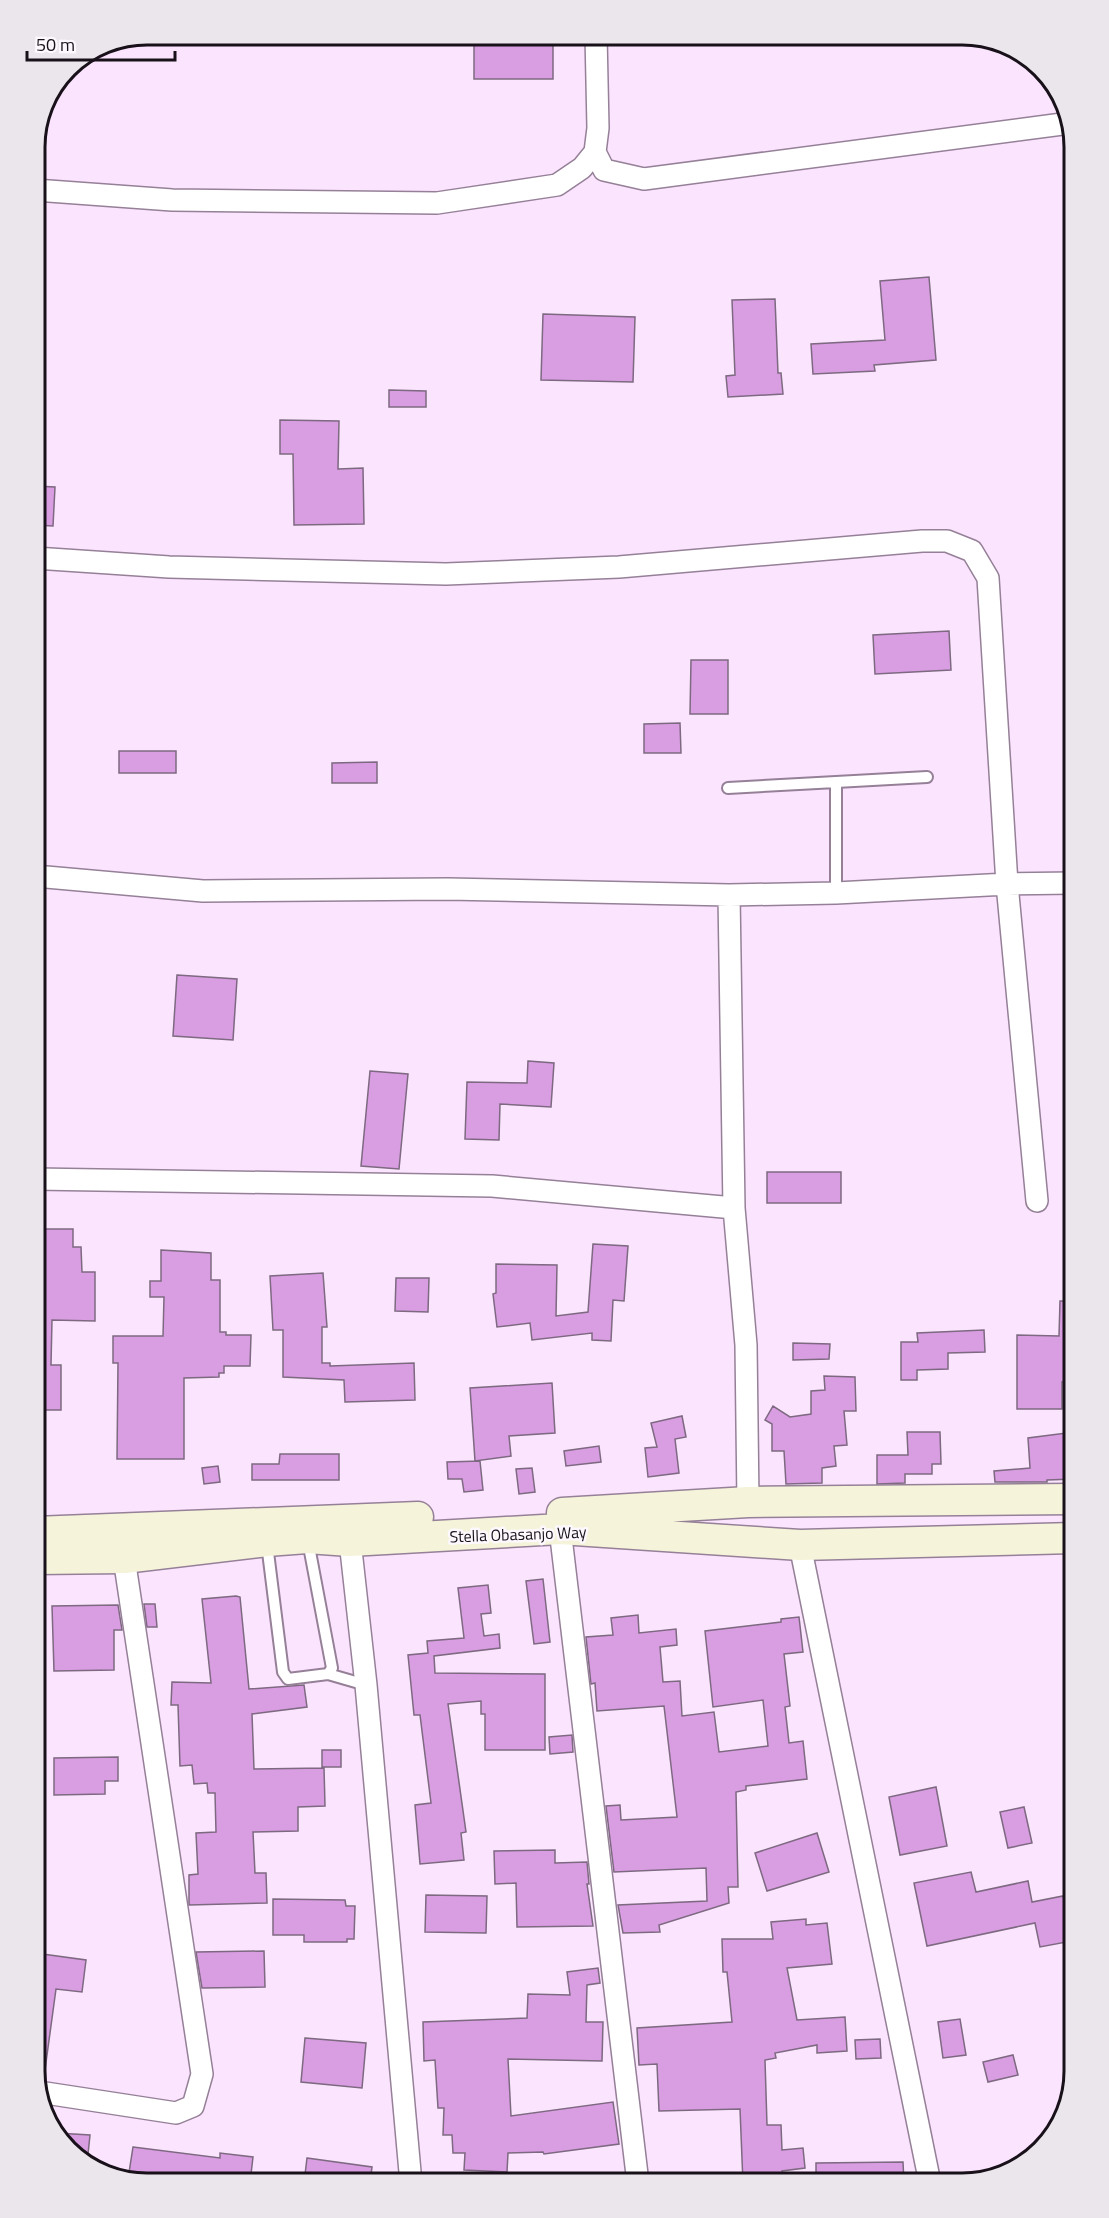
<svg xmlns="http://www.w3.org/2000/svg" width="1109" height="2218" font-family="'Titillium Web',sans-serif">
	<style>
		.building { fill: #d99de2; stroke: #7d6980; stroke-width: 1.5 }
		.lines { fill: none; stroke-linecap: round; stroke-linejoin: round }
		.lane-casing { stroke: #958098; stroke-width: 14 }
		.street-casing { stroke: #958098; stroke-width: 24 }
		.secondary-casing { stroke: #958098; stroke-width: 33 }
		.lane { stroke: #fff; stroke-width: 10 }
		.street { stroke: #fff; stroke-width: 21 }
		.secondary { stroke: #f5f4da; stroke-width: 30 }
		.labels { text-anchor: middle; dominant-baseline: central; stroke-width: 5; stroke-linejoin: round; paint-order: stroke }
		.street-label { font-size: 16px; fill: #19111a; stroke: #fdf8fe }
		.rim { fill: none; stroke: #19111a; stroke-width: 3 }
	</style>
	<rect width="100%" height="100%" fill="#fbe4fe"/>
	<path class="building" d="M474 40H553V79H474Z
		M929 277 936 360 874 365 875 371 813 374 811 344 885 340 880 281Z
		M775 299 778 373H781L783 394 728 397 726 376 735 375 732 300Z
		M543 314 635 317 633 382 541 380Z
		M389 390 426 391V407H389Z
		M280 420 339 421 338 469 363 468 364 524 294 525 293 454H280Z
		M35 486 55 487 53 526 35 525Z
		M949 631 951 670 875 674 873 635Z
		M691 660H728V714H690Z
		M680 723 681 753H644V724Z
		M119 751H176V773H119Z
		M377 762V783H332V763Z
		M177 975 237 979 233 1040 173 1036Z
		M528 1061 554 1063 551 1107 500 1104 499 1140 465 1139 467 1082 527 1083Z
		M370 1071 408 1074 399 1169 361 1166Z
		M767 1172H841V1203H767Z
		M45 1229H73V1247H81L82 1272H95V1321L52 1320 51 1365H61V1410H35V1243H45Z
		M593 1244 628 1246 624 1301 613 1300 611 1341 592 1340V1333L532 1340 530 1323 497 1327 493 1294 496 1293V1264L557 1265 556 1316 588 1312Z
		M161 1250 211 1253V1280H220V1332H226V1335H251L250 1366H224V1373H219V1377L184 1378V1459H117L118 1363H113V1336H163L164 1297H150V1281H161Z
		M323 1273 327 1327H322V1363H330V1366L414 1363 415 1400 345 1402 344 1380 283 1377V1330H273L270 1276Z
		M396 1278H429L428 1312 395 1311Z
		M1060 1301H1074V1381L1062 1382V1409H1017V1335L1059 1336Z
		M984 1330 985 1352 948 1353V1369L917 1370V1380H901V1342H918L917 1333Z
		M793 1343 830 1344 829 1359 793 1360Z
		M824 1376 855 1377 856 1411H844L847 1445 834 1446 836 1466 822 1468V1483L786 1484 784 1451H772V1424L765 1420 773 1406 790 1417 811 1414V1391L825 1390Z
		M552 1383 555 1433 509 1436 511 1456 475 1461 470 1388Z
		M682 1416 686 1437 675 1439 679 1473 648 1477 645 1448 657 1447 651 1423Z
		M907 1432H940L941 1464H932V1474H905V1483L877 1484V1455H908Z
		M1074 1432V1479L1047 1480V1482H995L994 1471 1030 1468 1028 1438Z
		M599 1446 601 1462 566 1466 564 1451Z
		M280 1454H339V1480H252V1464H279Z
		M480 1461 483 1490 464 1492 462 1479H448L447 1462Z
		M218 1466 220 1482 204 1484 202 1468Z
		M532 1468 535 1492 519 1494 516 1469Z
		M543 1579 550 1642 534 1644 526 1581Z
		M488 1585 491 1613 481 1614 484 1636 499 1634 500 1648 434 1656 435 1673 545 1674V1750H485V1714H481V1701L448 1704 466 1832 461 1833 464 1860 420 1864 415 1805 431 1803 420 1715H414L408 1655 428 1653 427 1641 464 1638 458 1588Z
		M236 1596 240 1597 249 1689 304 1685 307 1707 252 1714 254 1769 324 1768 325 1806 298 1807V1831L253 1832 255 1873H266L267 1903 189 1905V1875L198 1874 196 1833 216 1832 215 1793H208L207 1783 194 1784 192 1765 180 1766 178 1705H171L172 1682 211 1683 202 1599Z
		M144 1604H155L157 1627H147Z
		M118 1605 122 1630H114V1670L54 1671 52 1606Z
		M638 1615 639 1633 676 1629 677 1645 660 1647 663 1682 680 1681 682 1716 714 1712 719 1752 768 1746 763 1700 713 1707 705 1631 781 1622V1619L799 1617 803 1652 784 1654 790 1706 785 1707 789 1743 803 1741 807 1779 746 1786V1790L736 1792 738 1887H728L729 1903 659 1925 660 1932 623 1933 618 1905 707 1901 706 1868 614 1872 606 1806 620 1805 621 1820 677 1817 664 1706 597 1711 595 1683 591 1684 586 1637 613 1635 611 1618Z
		M572 1735 573 1752 550 1754 549 1737Z
		M322 1750H341V1767H322Z
		M118 1757V1781H105V1794L54 1795V1758Z
		M936 1787 947 1846 900 1855 889 1797Z
		M1024 1807 1032 1843 1008 1848 1000 1812Z
		M817 1833 829 1872 767 1891 755 1853Z
		M555 1850V1863L587 1862 589 1884H587L593 1926 517 1927 516 1883 495 1884 494 1851Z
		M971 1872 976 1892 1028 1881 1032 1902 1063 1896 1072 1941 1040 1947 1035 1923 927 1946 914 1883Z
		M426 1895 487 1896 486 1933 425 1932Z
		M273 1899 345 1900 346 1906H355L354 1939H347V1942H304V1935H273Z
		M806 1919V1925L827 1923 832 1964 787 1968 797 2020 845 2017 847 2051 817 2053V2045L775 2053 776 2058 765 2060 767 2125H781L782 2150 803 2148 805 2168 782 2171 783 2183H743L740 2109 659 2111 657 2064 639 2065 637 2028 732 2022 727 1972H723L722 1939H773L771 1922Z
		M264 1951 265 1987 202 1988 196 1952Z
		M35 1953 86 1960 82 1992 56 1989 44 2077H36L34 2071Z
		M598 1968 600 1983 587 1985 586 2022H603L602 2061 508 2059 511 2116 613 2102 619 2144 544 2154 543 2152 508 2153 507 2172 464 2170 465 2153H453L452 2135H443L444 2108H438L435 2060 424 2061 423 2022 527 2018 528 1994 570 1995 567 1972Z
		M960 2019 966 2055 943 2058 938 2022Z
		M305 2038 366 2043 362 2088 301 2082Z
		M880 2039 881 2058 856 2059 855 2040Z
		M1013 2055 1018 2075 988 2082 983 2062Z
		M57 2133 90 2135 87 2164 79 2160Z
		M133 2147 220 2158V2153L253 2157 250 2183H140L128 2179Z
		M307 2158 372 2167 370 2183H304Z
		M903 2162 904 2183H816V2163Z"/>
	<g class="lines">
		<g class="lane-casing">
			<path id="lane" d="M728 788 836 782
				M836 893V782L927 777
				M267 1544 283 1672 288 1679 328 1674 332 1668 308 1541
				M328 1674 366 1685"/>
		</g>
		<g class="street-casing">
			<path id="street" d="M595 152 604 170 644 179 1070 123
				M35 190 172 200 437 203 557 185 582 168 595 152 598 128 596 35
				M35 558 169 567 446 574 619 567 922 541H947L972 551 988 578 1007 884 1037 1201
				M35 876 203 891 448 889 729 895 836 893 1007 884 1074 883
				M729 895 734 1208 746 1345 748 1502
				M35 1179 492 1186 734 1208
				M560 1529 638 2183
				M350 1541 366 1685 411 2183
				M800 1545 930 2183
				M39 2092 176 2113 193 2106 202 2074 124 1558"/>
		</g>
		<g class="secondary-casing">
			<path id="secondary" d="M562 1513 748 1502 1074 1499
				M35 1532 418 1517
				M35 1559 124 1558 267 1541 307 1538 350 1541 560 1529 800 1545 1074 1538"/>
		</g>
		<use href="#lane" class="lane"/>
		<use href="#street" class="street"/>
		<use href="#secondary" class="secondary"/>
	</g>
	<g class="labels">
		<g class="street-label">
			<text transform="translate(518 1534) rotate(-2)">Stella Obasanjo Way</text>
		</g>
	</g>
	<path d="M0 0H1109V2218H0ZM147 45H962A102 102 0 0 1 1064 147V2071A102 102 0 0 1 962 2173H147A102 102 0 0 1 45 2071V147A102 102 0 0 1 147 45Z" fill="#ebe6ec" fill-rule="evenodd"/>
	<path class="rim" d="M147 45H962A102 102 0 0 1 1064 147V2071A102 102 0 0 1 962 2173H147A102 102 0 0 1 45 2071V147A102 102 0 0 1 147 45Z"/>
	<path d="M27 51v9h148v-9" fill="none" stroke="#19111a" stroke-width="3"/>
	<text x="36" y="51" font-size="18" fill="#19111a" stroke="#fdf8fe" stroke-width="4.5" paint-order="stroke">50 m</text>
</svg>
